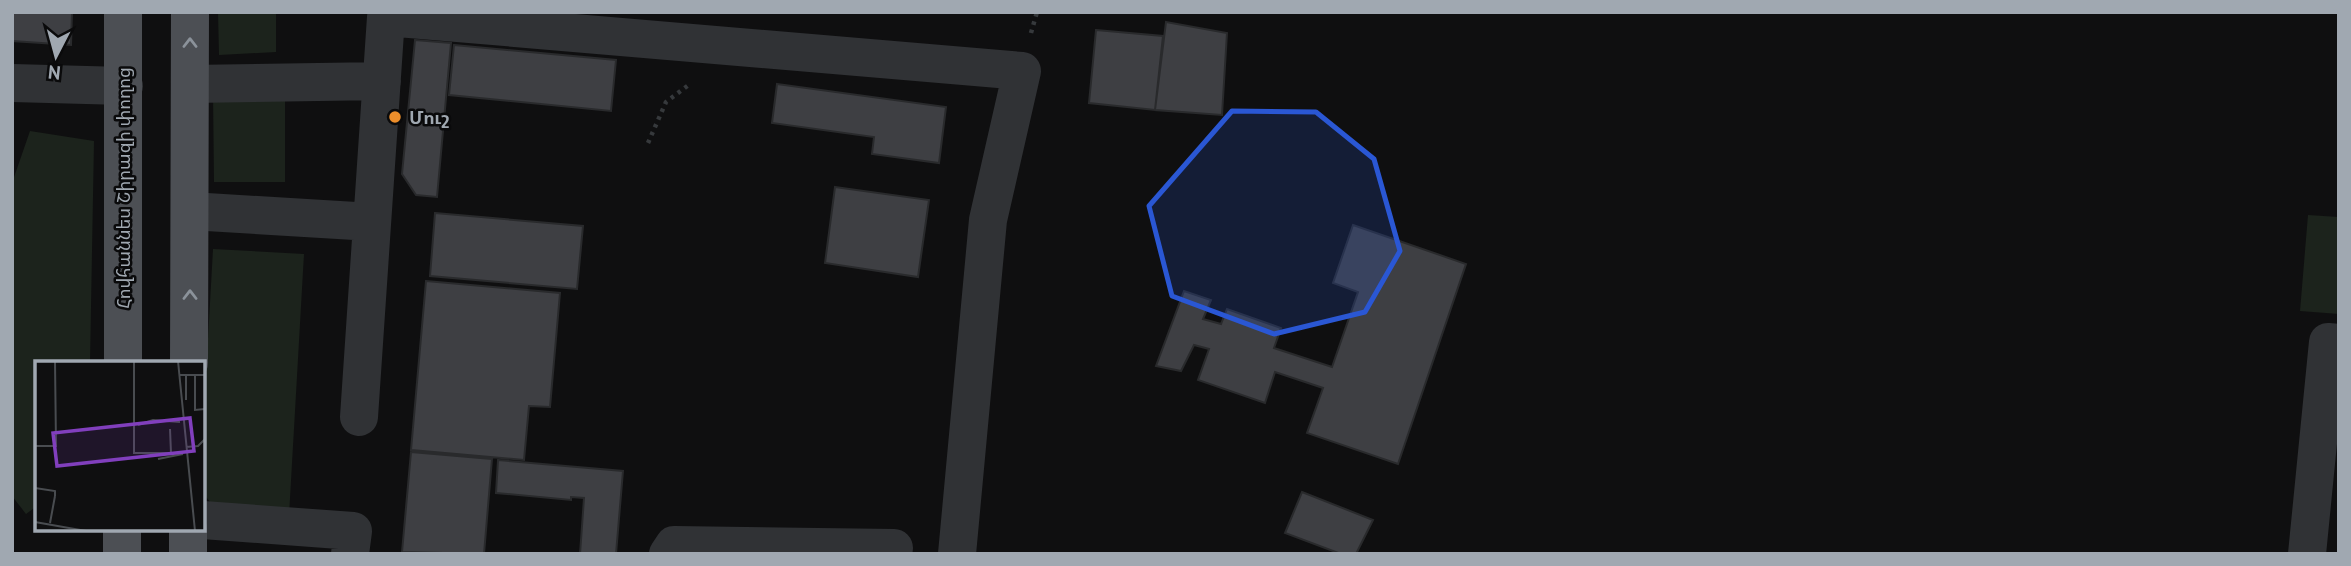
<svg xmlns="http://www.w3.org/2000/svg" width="2351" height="566" font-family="'PT Sans','Noto Sans Armenian',sans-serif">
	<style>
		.green { fill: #1c231c }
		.building { fill: #3e3f43; stroke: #292a2c; stroke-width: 2 }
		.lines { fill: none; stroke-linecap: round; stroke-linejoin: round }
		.path { stroke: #36393c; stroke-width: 4.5; stroke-dasharray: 3.5 5; stroke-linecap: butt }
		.minor { stroke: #303235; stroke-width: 38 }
		.major { stroke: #4c4f54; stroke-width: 38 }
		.oneway { stroke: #8b929a }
		.marked { fill: #2a57d4; fill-opacity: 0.2; stroke: #2a57d4; stroke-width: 5; stroke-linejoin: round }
		.poi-dot { fill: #ec8e2b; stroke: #0a0a0b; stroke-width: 2.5 }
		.labels { text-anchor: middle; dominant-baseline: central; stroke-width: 5; stroke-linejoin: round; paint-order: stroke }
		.poi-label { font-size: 18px; font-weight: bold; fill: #a0a8b1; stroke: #0a0a0b; text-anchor: start }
		.street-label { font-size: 18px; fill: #a0a8b1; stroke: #0a0a0b }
		.inset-road { fill: none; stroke: #494c50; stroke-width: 2 }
		.view { fill: #813fbd; fill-opacity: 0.15; stroke: #813fbd; stroke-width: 3.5 }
		.inset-edge { fill: none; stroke: #a0a8b1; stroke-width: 3.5 }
	</style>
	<rect width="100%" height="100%" fill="#0f0f10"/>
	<path class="green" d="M218 12H276V52L219 55Z
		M285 92V182H214L213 93Z
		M30 131 94 141 90 363H37V506L26 514 12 496V183Z
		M2308 215 2339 217V314L2300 311Z
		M213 249 304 254 289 516 214 507 203 493V428Z"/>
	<path class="building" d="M12 12H72L71 45 12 41Z
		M1166 22 1227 33 1222 115 1155 110Z
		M1096 30 1163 36 1155 110 1089 103Z
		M415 40 451 43 437 197 416 195 402 174Z
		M454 45 616 60 611 111 449 95Z
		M777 84 946 107 939 163 872 154 874 137 772 123Z
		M835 187 929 200 918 277 825 263Z
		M435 213 583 226 577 289 430 276Z
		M1353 225 1466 264 1398 464 1307 433 1323 388 1275 372 1265 403 1198 380 1209 349 1194 345 1181 371 1156 366 1184 291 1211 300 1203 319 1221 324 1227 309 1281 328 1274 348 1332 367 1358 292 1333 283Z
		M426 281 560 293 550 407 529 406 524 460 411 450Z
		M411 452 492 459 484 554 402 552Z
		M498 460 623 471 616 554H580L584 498 571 497V500L496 493Z
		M1302 492 1373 520 1356 554H1341L1285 533Z"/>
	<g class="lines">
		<path class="path" d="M1031 33 1037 12
			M648 143 666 102 690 84"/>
		<path class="minor" d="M12 83 124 86
			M190 84 382 81
			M190 211 372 222
			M359 417 386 17 1022 71 988 220 957 554
			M203 520 353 531 350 554
			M668 554 674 545 894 548
			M2307 554 2328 342 2339 343"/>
		<path class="major" d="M123 363V12
			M189 363 190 12
			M122 554V529
			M188 554V529"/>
	</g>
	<defs><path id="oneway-chevron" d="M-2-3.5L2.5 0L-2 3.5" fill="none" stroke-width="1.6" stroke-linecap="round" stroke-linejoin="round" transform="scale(1.75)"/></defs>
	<g class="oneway">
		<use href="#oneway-chevron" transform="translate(190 43) rotate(-90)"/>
		<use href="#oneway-chevron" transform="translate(190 295) rotate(-90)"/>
	</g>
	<path class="marked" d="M1232 111 1316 112 1374 159 1400 251 1365 312 1274 334 1172 296 1149 206Z"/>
	<circle class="poi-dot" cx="395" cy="117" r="7"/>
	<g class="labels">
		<g class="poi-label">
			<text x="409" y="117">Մուշ</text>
		</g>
		<g class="street-label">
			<text transform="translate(123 188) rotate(-90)">Հովհաննես Շիրազի փողոց</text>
		</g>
	</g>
	<g transform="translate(35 361)">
		<rect width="170" height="170" fill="#0f0f10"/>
		<path class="inset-road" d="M99 0V92H136L135 68M143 0 160 170M144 14H170M151 14V39M160 14V49L170 48M103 64 118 59 145 61M0 85H21L20 0M151 86 163 85 170 78M123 98 148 93M0 127 20 130V135M0 161 51 170M15 162 20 135"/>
		<path class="view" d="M155 57 159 90 22 105 18 72Z"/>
		<rect width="170" height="170" class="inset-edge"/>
	</g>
	<rect width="2351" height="566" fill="none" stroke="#a0a8b1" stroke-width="28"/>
	<g transform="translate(56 56) rotate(186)" stroke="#0a0a0b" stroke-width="5" paint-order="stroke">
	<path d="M0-5L12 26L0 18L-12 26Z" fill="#a0a8b1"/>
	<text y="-10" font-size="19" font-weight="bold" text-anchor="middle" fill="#a0a8b1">N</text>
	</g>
</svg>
